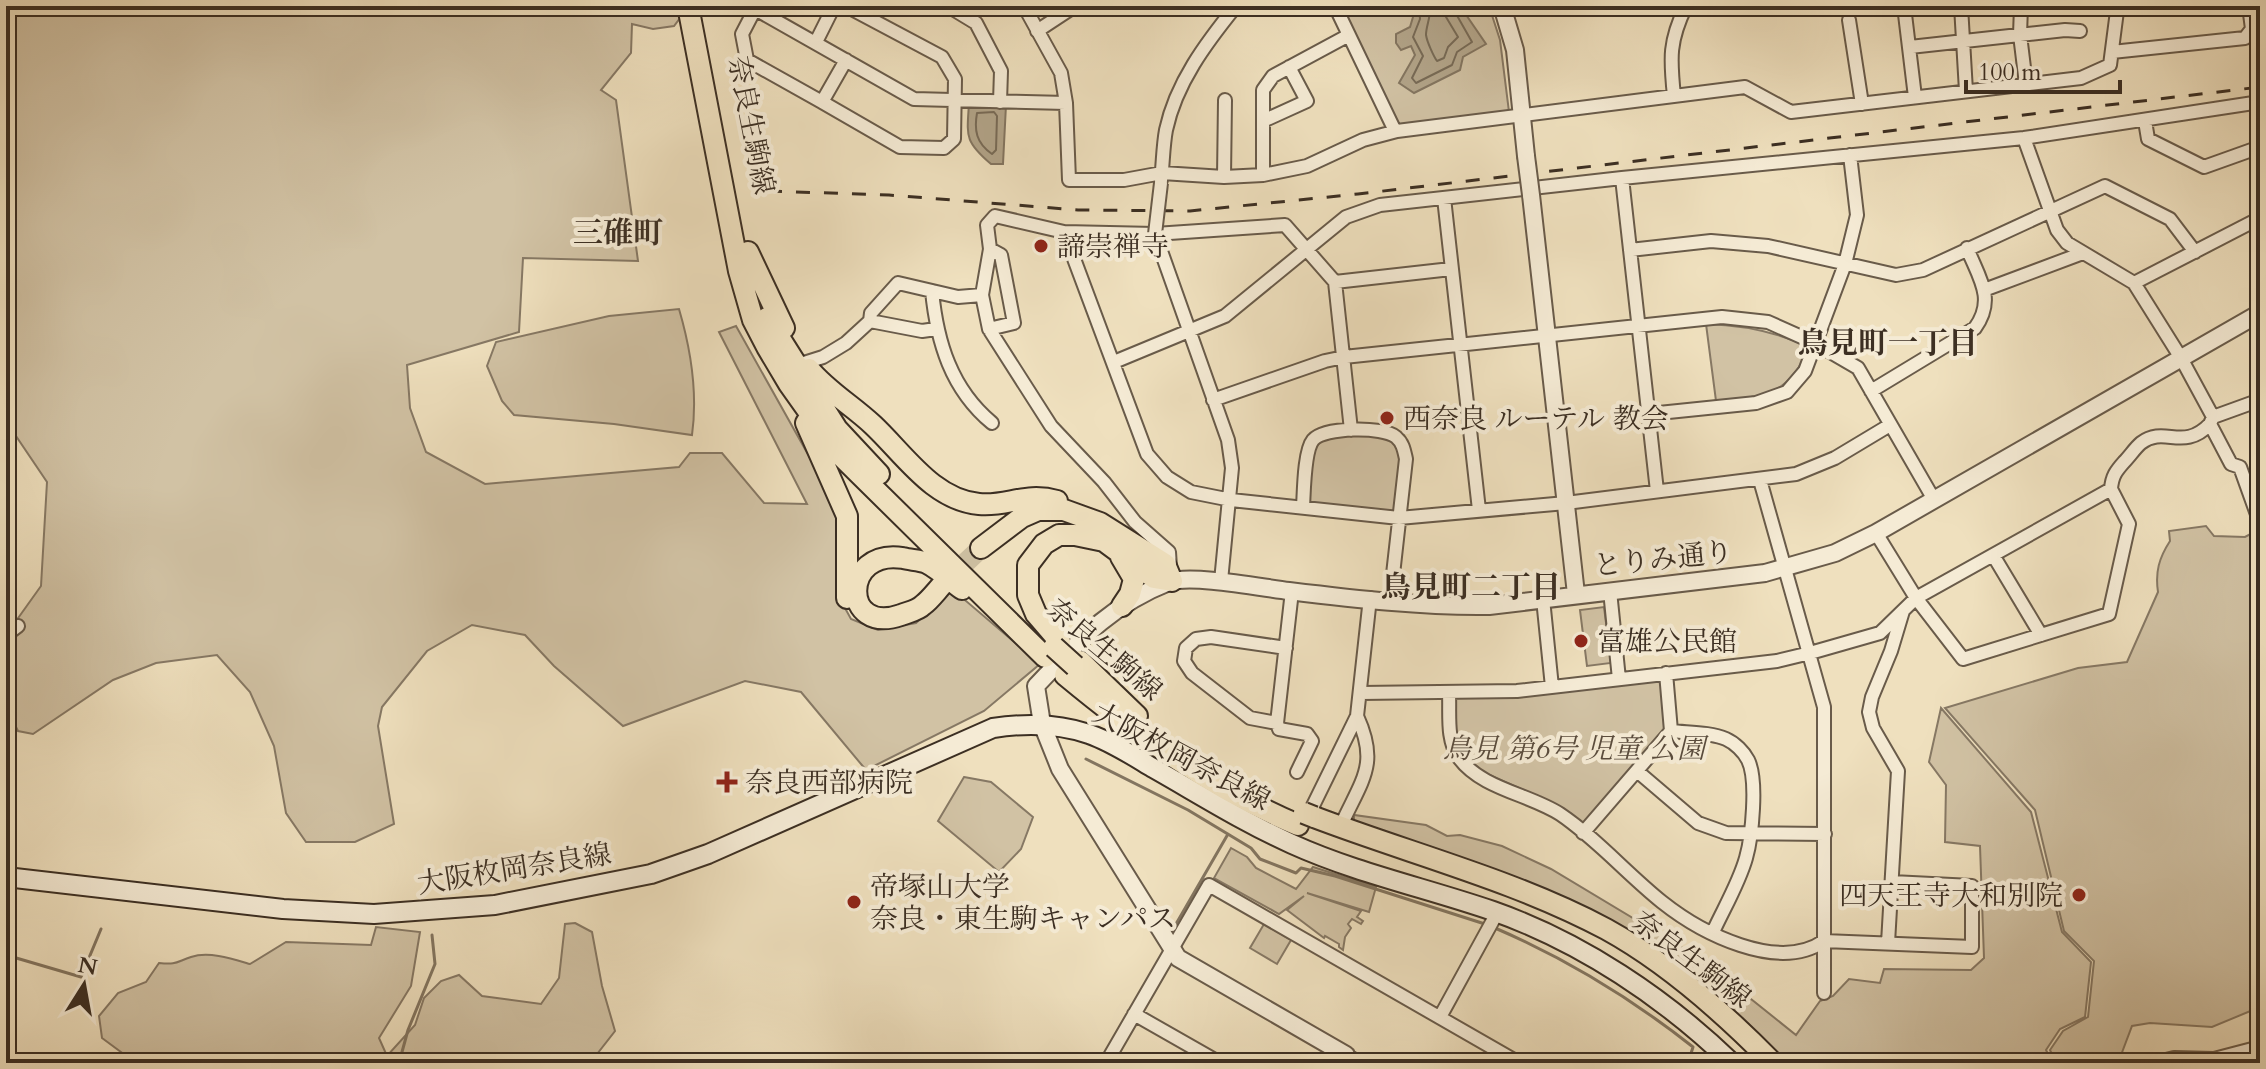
<svg xmlns="http://www.w3.org/2000/svg" width="2266" height="1069" font-family="Cardo,'Noto Serif JP',serif">
  <style>
    .green { fill: #d1c2a4; stroke: #867864; stroke-width: 2 }
    .water { fill: #b2a489; stroke: #837560; stroke-width: 2 }
    .lines { fill: none; stroke-linecap: round; stroke-linejoin: round }
    .shore { stroke: #776a56; stroke-width: 2 }
    .stream { stroke: #837560; stroke-width: 3 }
    .primary-tunnel { stroke: #cbbd9f; stroke-width: 20; stroke-dasharray: 20 10; stroke-linecap: butt }
    .minor-casing { stroke: #695b4a; stroke-width: 16 }
    .tertiary-casing { stroke: #695b4a; stroke-width: 20 }
    .secondary-casing { stroke: #3c2f23; stroke-width: 22 }
    .primary-casing { stroke: #3c2f23; stroke-width: 24 }
    .minor { stroke: #f5ebd5; stroke-width: 12 }
    .tertiary { stroke: #f5ebd5; stroke-width: 16 }
    .secondary { stroke: #f5ebd5; stroke-width: 18 }
    .primary { stroke: #efe0be; stroke-width: 20 }
    .rail { stroke: #3c2f23; stroke-width: 3; stroke-dasharray: 14 14; stroke-linecap: butt }
    .minor-bridge-casing { stroke: #695b4a; stroke-width: 16; stroke-linecap: butt }
    .tertiary-bridge-casing { stroke: #695b4a; stroke-width: 20; stroke-linecap: butt }
    .primary-bridge-casing { stroke: #3c2f23; stroke-width: 24; stroke-linecap: butt }
    .minor-bridge { stroke: #f5ebd5; stroke-width: 12 }
    .tertiary-bridge { stroke: #f5ebd5; stroke-width: 16 }
    .primary-bridge { stroke: #efe0be; stroke-width: 20 }
    .poi-dot { fill: #8f2418; stroke: #f5ebd5; stroke-width: 3 }
    .labels { text-anchor: middle; stroke-width: 8; stroke-linejoin: round; paint-order: stroke }
    .street-label { font-size: 28px; fill: #3c2f23; stroke: #f5ebd5 }
    .poi-label { font-size: 28px; fill: #3c2f23; stroke: #f5ebd5; text-anchor: start }
    .park-label { font-size: 28px; font-style: italic; fill: #5a4c3d; stroke: #f5ebd5 }
    .neighbourhood-label { font-size: 30px; font-weight: bold; fill: #3c2f23; stroke: #f5ebd5 }
  </style>
  <rect width="100%" height="100%" fill="#efe0be"/>
  <filter id="stains"><feTurbulence type="fractalNoise" baseFrequency=".0025" numOctaves="4"/><feColorMatrix values="0 0 0 0 .2 0 0 0 0 .09 0 0 0 0 .02 0 0 0 .5 -.17"/></filter>
  <radialGradient id="worn" r=".72"><stop offset=".6" stop-color="#630" stop-opacity="0"/><stop offset="1" stop-color="#630" stop-opacity=".3"/></radialGradient>
  <path class="green" d="M6 6H681L683 14 674 26 653 29 632 24 631 53 601 90 616 100 638 261 523 258 519 332 407 365 410 408 426 452 485 484 679 467 690 453H722L764 503 807 504 719 332 736 326 842 515 840 599 851 619 878 630 916 623 952 589 1040 664 984 711 866 770 801 692 745 681 623 726 554 666 525 635 472 625 427 651 382 707 378 726 394 824 355 842H306L286 813 274 746 250 692 217 655 156 663 113 680 33 734 18 731 6 707V635L41 586 47 482 16 436 6 406Z
    M1338 6H1489L1500 40 1509 112 1402 126 1398 124Z
    M679 309C691 350 698 392 692 435L614 424 514 415 502 401 487 366 496 342 609 316Z
    M1706 324C1742 325 1774 331 1807 346L1808 350C1787 398 1762 396 1716 401Z
    M1376 433C1412 441 1399 483 1396 509L1392 513 1311 504 1308 500 1314 449C1325 431 1357 435 1376 433Z
    M2206 526 2214 536 2245 537 2260 529V1007L2212 1027 2150 1023 2132 1026 2118 1063H2056L2050 1050 2063 1031 2088 1017 2094 961 2064 931 2035 810 1945 708 2078 668 2127 662 2158 592C2155 572 2159 558 2170 541L2169 531Z
    M1604 607 1611 663 1587 666 1580 610Z
    M1658 679 1662 682 1665 728 1663 734 1585 824H1580L1551 802 1476 769 1463 755 1455 734 1454 701 1457 697Z
    M1941 708 2031 812 2062 932 2091 962 2085 1017 2060 1029 2046 1050 2053 1063H1783L1719 999 1651 949 1354 823V815L1426 825 1447 836 1460 835 1502 846 1551 869 1701 959 1796 1035 1820 1001 1833 996 1849 979 1880 983 1884 969 1971 970 1984 958 1980 846 1945 842 1946 785 1929 762Z
    M964 777 991 782 1033 817 1021 849 999 872 938 821Z
    M1231 848 1247 857 1256 868 1296 889 1313 867 1376 887 1369 912 1307 893 1361 911 1357 917 1363 921 1361 924 1352 919 1348 924 1351 928 1345 937 1343 950 1339 947V944L1325 936 1324 938 1287 910 1304 896 1279 914 1214 878Z
    M575 923 592 932 602 986 615 1031 590 1063H168L162 1056 125 1055 102 1038 99 1016 118 993 146 982 159 963C177 965 176 962 191 957 209 951 233 959 250 964L286 942 371 945 376 927 420 932 411 986 379 1038 387 1056 415 1025 424 998 441 981 459 975 482 996 541 1004 559 978 565 924Z
    M1264 924 1291 940 1277 964 1250 948Z"/>
  <path class="water" d="M1409 6H1460L1486 44 1463 57 1460 70 1414 93 1399 83 1415 55 1411 46 1401 50 1396 43V34L1410 27 1413 17Z
    M969 103 1006 105 1003 164H991C964 141 967 136 969 103Z"/>
  <g class="lines">
    <path class="shore" d="M1419 6 1420 19 1413 37 1423 56 1412 78 1416 83 1452 65 1457 52 1472 42 1455 12 1454 6
      M1430 6C1431 17 1426 26 1426 35 1427 42 1434 57 1437 61L1444 58 1448 47 1458 37 1446 17 1444 6
      M994 112 997 116 996 150 992 154C976 143 974 130 977 113Z"/>
    <path class="stream" d="M1086 759 1188 810 1251 848 1260 859 1296 873 1301 868 1335 876 1488 925
      M1176 924 1228 834
      M1495 928C1567 959 1631 998 1693 1047L1688 1063
      M6 955 81 977 101 929
      M399 1063 408 1030 435 964 432 935"/>
    <path class="primary-tunnel" d="M944 583 981 548"/>
    <g class="minor-casing">
      <path id="minor" d="M750 6 914 99 1066 103
        M846 6 942 57 955 79 954 139 944 148 900 147 822 102 846 60
        M948 6 976 23 1001 71 1000 102
        M1024 6 1061 73 1066 103 1069 180H1124L1162 173 1224 177 1263 175 1307 166 1363 140 1397 131 1745 87 1791 112 2081 78 2110 65 2117 11 2121 6
        M1335 6 1395 131
        M1904 6 1915 97
        M1961 6 1966 91
        M2021 6 2020 35 2026 84
        M755 9 742 34 747 60 822 102
        M1849 20 1862 104
        M1037 31 1075 6
        M816 42 834 6
        M1910 47 2065 30 2080 31
        M2112 52 2245 38 2252 29 2249 6
        M1674 96C1670 58 1669 41 1686 6
        M1263 121 1307 101 1289 67
        M2145 121 2148 139 2204 167 2260 147
        M2024 138 2057 230 2067 243 2134 283 2181 358 2213 417 2210 424 2231 464 2240 467 2259 520
        M1263 175V90L1273 76 1349 35
        M1224 177 1225 100
        M1622 178 1657 491
        M1161 180C1163 164 1163 146 1166 130 1176 83 1206 43 1236 6
        M1444 198 1479 510
        M1064 232 1147 454 1167 477 1191 492 1231 500 1399 518 1566 503 1796 474 1835 458 1890 425
        M1155 234 1228 440 1232 468 1221 581
        M1630 250 1711 241 1768 246 1896 275 1923 270 2105 186 2170 219 2195 252
        M1335 282 1451 269
        M2134 283 2260 218
        M1984 290 2083 253
        M932 291C937 342 951 389 992 423
        M870 321 922 331 936 329
        M989 329 1014 323 1001 255 990 249
        M1114 362 1225 316 1346 217 1380 205 1622 178 2024 138 2260 102
        M804 363 823 357 846 343 870 321 871 313 898 283 958 297 982 295
        M1871 391 1975 328C1996 299 1979 278 1967 248
        M1213 400 1325 361 1344 357 1722 317 1768 322 1815 343 1858 368 1933 498
        M1649 414 1756 403 1787 392 1805 371 1845 264 1857 215 1850 155
        M2213 417 2260 400
        M1760 480 1824 707V993
        M2111 489C2112 476 2116 471 2124 462 2130 456 2135 448 2141 443 2165 425 2183 452 2210 424
        M1303 507C1304 492 1304 451 1313 440 1324 427 1383 426 1396 437 1403 443 1404 450 1406 459L1390 601
        M1993 555 2041 635
        M1170 567 1169 552 1135 522 1104 482 1051 426 989 329 982 295 990 249 987 225 995 216 1064 232 1155 234 1285 225 1335 282 1351 430
        M1292 591 1277 723 1279 729 1307 734 1312 741 1297 772
        M1610 591 1619 679
        M1543 599 1552 687
        M6 635 18 626
        M1666 673 1671 731
        M1361 693 1517 691 1777 661 1810 653 1880 633 1916 598 2111 489 2129 524 2109 614 1963 659 1916 598 1876 533
        M1449 693C1450 714 1446 740 1459 758 1482 789 1529 794 1560 814 1597 839 1627 874 1662 902 1701 933 1778 973 1824 941L1972 947V886L1892 882
        M1277 723 1250 718 1192 673 1184 661 1186 648 1196 639 1211 637 1286 648
        M1637 771 1698 823 1726 833 1825 834
        M1344 819C1364 777 1378 762 1357 716
        M1306 820 1357 716 1370 598
        M1583 833 1671 731C1688 733 1710 732 1726 739 1735 743 1744 752 1748 760 1758 780 1752 837 1746 858 1739 883 1724 908 1713 932
        M1888 943 1898 771 1873 728 1869 712 1872 697 1891 651 1903 611
        M1134 1014 1220 1063
        M1440 1017 1497 913
        M1346 1055 1360 1063
        M1106 1063 1209 885 1519 1063
        M2154 1063 2174 1058 2214 1059 2260 1047"/>
    </g>
    <g class="tertiary-casing">
      <path id="tertiary" d="M1502 6 1515 50 1526 156
        M1531 195 1576 594
        M1342 1063 1346 1055 1178 958 1060 769 1042 724 1036 686C1078 642 1110 605 1169 582 1192 574 1263 588 1289 591 1355 599 1423 607 1489 606L1765 573 1835 553 1876 533 2260 313"/>
    </g>
    <g class="secondary-casing">
      <path id="secondary" d="M6 877 283 909 374 914 495 905 651 874 708 854 993 728C1026 723 1057 723 1089 734 1112 742 1133 756 1153 768 1199 794 1243 822 1292 844 1356 873 1426 888 1493 911 1581 942 1665 998 1732 1063"/>
    </g>
    <g class="primary-casing">
      <path id="primary" d="M688 6 739 271 753 320 767 347 789 384 838 453 1045 657
        M748 252 784 328
        M767 318 837 429 879 474
        M809 369C827 391 853 406 873 425 904 454 933 500 979 504 1007 507 1025 492 1057 501
        M806 423 847 516V598
        M981 548 1022 517 1038 510H1064L1100 523 1165 564 1172 581 1154 578 1104 541 1075 535H1059L1044 544 1028 565V595L1036 614 1060 642
        M1121 557 1134 579 1130 594 1122 606
        M944 583C937 590 931 599 923 605 917 611 908 612 901 615 841 636 841 548 903 558 910 560 920 560 927 563 939 569 951 581 962 589
        M1080 661 1137 716
        M1065 675C1136 734 1213 789 1298 825
        M1314 817C1411 854 1514 880 1606 929 1668 963 1723 1012 1773 1063"/>
    </g>
    <use href="#minor" class="minor"/>
    <use href="#tertiary" class="tertiary"/>
    <use href="#secondary" class="secondary"/>
    <use href="#primary" class="primary"/>
    <path class="rail" d="M768 191 889 195 1078 210 1190 211 1358 194 2260 87"/>
    <g class="minor-bridge-casing">
      <path id="minor-bridge" d="M1155 234 1161 183"/>
    </g>
    <g class="tertiary-bridge-casing">
      <path id="tertiary-bridge" d="M1526 156 1531 195"/>
    </g>
    <g class="primary-bridge-casing">
      <path id="primary-bridge" d="M1054 647 1075 666
        M1304 813 1314 817"/>
    </g>
    <use href="#minor-bridge" class="minor-bridge"/>
    <use href="#tertiary-bridge" class="tertiary-bridge"/>
    <use href="#primary-bridge" class="primary-bridge"/>
  </g>
  <g class="poi-dot">
    <circle cx="1041" cy="246" r="8"/>
    <circle cx="1387" cy="418" r="8"/>
    <circle cx="1581" cy="641" r="8"/>
    <path d="M723 770h8v8h8v8h-8v8h-8v-8h-8v-8h8z"/>
    <circle cx="2079" cy="895" r="8"/>
    <circle cx="854" cy="902" r="8"/>
  </g>
  <g class="labels">
    <g class="street-label">
      <text transform="translate(752 125) rotate(79)" y="10">奈良生駒線</text>
      <text transform="translate(1663 558) rotate(-6)" y="10">とりみ通り</text>
      <text transform="translate(1105 649) rotate(40)" y="10">奈良生駒線</text>
      <text transform="translate(1182 756) rotate(28)" y="10">大阪枚岡奈良線</text>
      <text transform="translate(514 868) rotate(-9)" y="10">大阪枚岡奈良線</text>
      <text transform="translate(1692 959) rotate(37)" y="10">奈良生駒線</text>
    </g>
    <g class="poi-label">
      <text x="1057" y="256">諦崇禅寺</text>
      <text x="1403" y="428">西奈良 ルーテル 教会</text>
      <text x="1597" y="651">富雄公民館</text>
      <text x="745" y="792">奈良西部病院</text>
      <text x="870" y="896">帝塚山大学<tspan x="870" dy="32">奈良・東生駒キャンパス</tspan></text>
      <text x="2063" y="905" text-anchor="end">四天王寺大和別院</text>
    </g>
    <g class="park-label">
      <text x="1574" y="758">鳥見 第6号 児童 公園</text>
    </g>
    <g class="neighbourhood-label">
      <text x="618" y="243">三碓町</text>
      <text x="1888" y="353">鳥見町一丁目</text>
      <text x="1471" y="597">鳥見町二丁目</text>
    </g>
  </g>
  <rect width="2266" height="1069" fill="none" stroke="#efe0be" stroke-width="32"/>
  <rect x="8" y="8" width="2250" height="1053" fill="none" stroke="#3c2f23" stroke-width="4"/>
  <rect x="16" y="16" width="2234" height="1037" fill="none" stroke="#3c2f23" stroke-width="2"/>
  <g transform="translate(84 985) rotate(11)" stroke="#f5ebd5" stroke-width="6" paint-order="stroke">
  <path d="M0-6L14 30L0 20L-14 30Z" fill="#3c2f23"/>
  <text y="-12" font-size="22" font-weight="bold" text-anchor="middle" fill="#3c2f23">N</text>
  </g>
  <path d="M1966 80v12h154v-12" fill="none" stroke="#3c2f23" stroke-width="4"/>
  <text x="1978" y="80" font-size="24" fill="#3c2f23" stroke="#f5ebd5" stroke-width="6" paint-order="stroke">100 m</text>
  <rect width="100%" height="100%" filter="url(#stains)"/>
  <rect width="100%" height="100%" fill="url(#worn)"/>
</svg>
